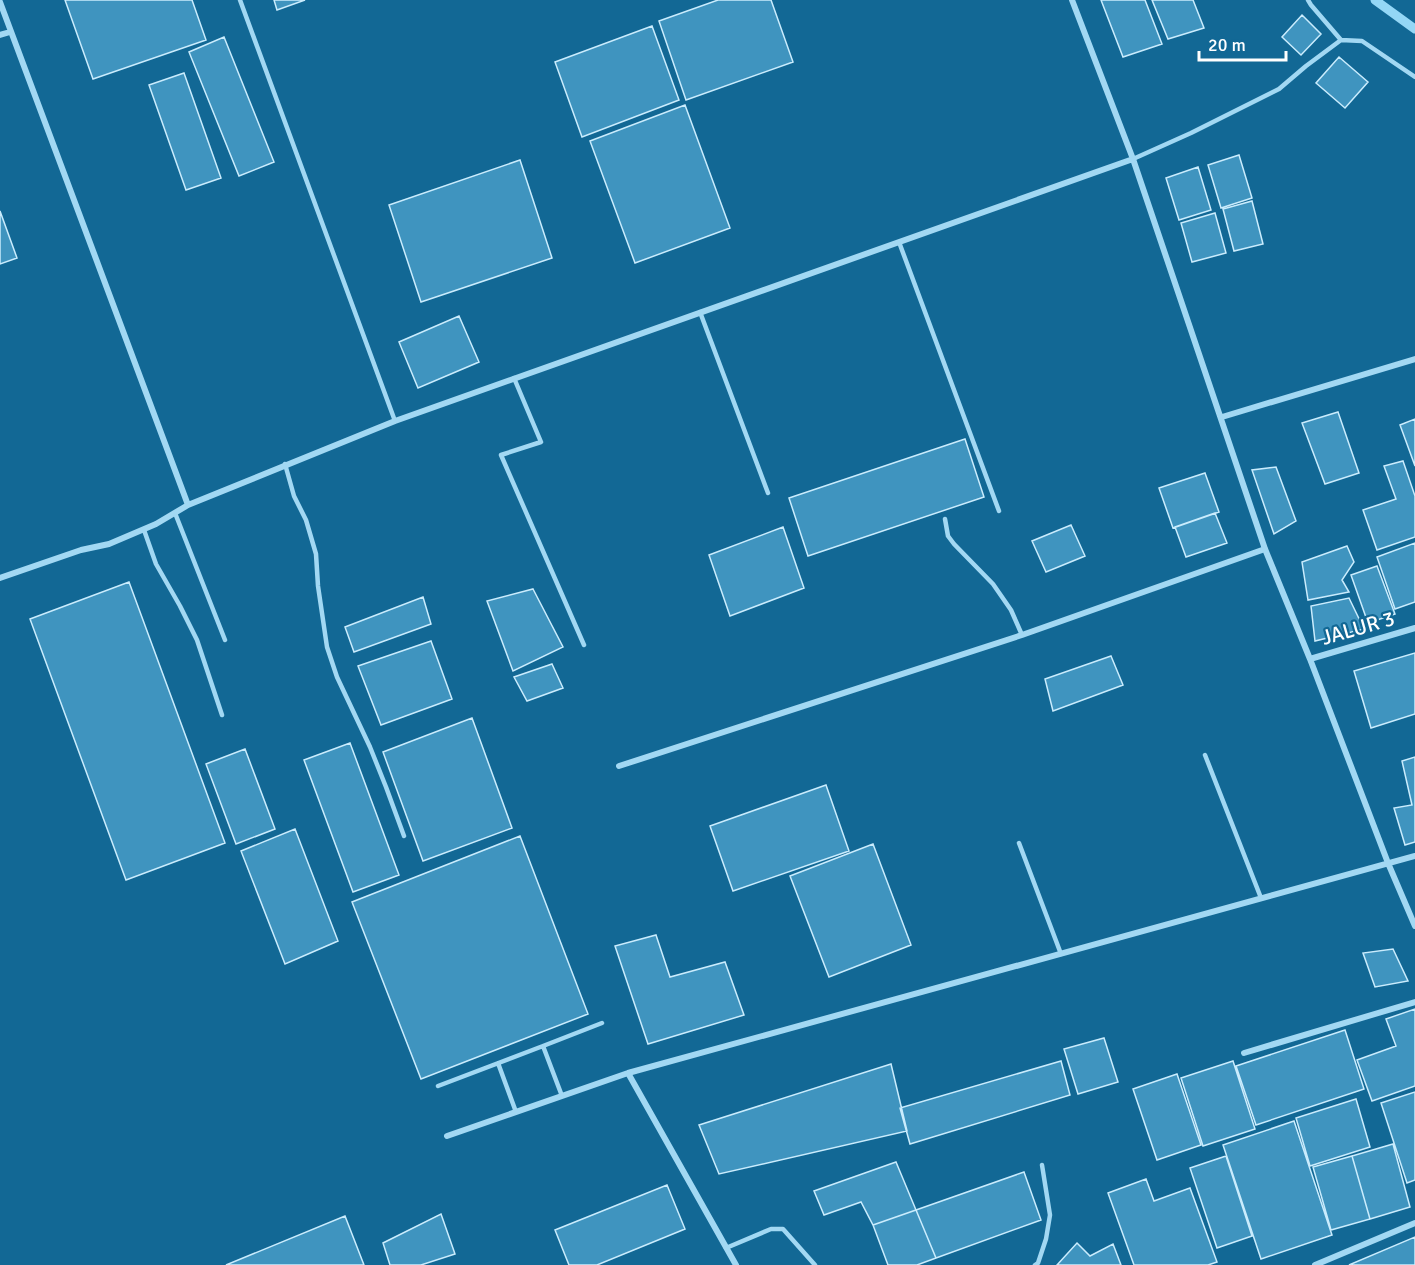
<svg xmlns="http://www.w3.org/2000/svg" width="1415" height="1265" font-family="Signika,sans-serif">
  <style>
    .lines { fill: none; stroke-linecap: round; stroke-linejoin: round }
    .stream { stroke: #94d7f6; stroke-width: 9 }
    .building { fill: #3f94bf; stroke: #caecfd; stroke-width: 1.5 }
    .service { stroke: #a2d8f3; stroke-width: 4.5 }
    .minor { stroke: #a2d8f3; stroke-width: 6 }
    .labels { text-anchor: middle; stroke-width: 4.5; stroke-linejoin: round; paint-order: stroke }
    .street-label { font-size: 21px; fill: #fff; stroke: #126895 }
  </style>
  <rect width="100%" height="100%" fill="#126895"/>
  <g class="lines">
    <path class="stream" d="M1375 0 1415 29"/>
  </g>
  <path class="building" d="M65 0H192L206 40 93 79Z
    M274 0H305L277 10Z
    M718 0H771L793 62 686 100 659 21Z
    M1101 0H1145L1162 44 1123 57Z
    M1152 0H1193L1204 28 1168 39Z
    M1302 15 1321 34 1301 55 1282 37Z
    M652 26 679 100 582 137 555 62Z
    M224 37 274 162 239 176 189 52Z
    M1339 57 1368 82 1345 108 1316 83Z
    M184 73 221 178 186 190 149 85Z
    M685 105 730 228 635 263 590 141Z
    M1239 155 1252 198 1221 208 1208 165Z
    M520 160 552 258 421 302 389 205Z
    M1198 167 1211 210 1179 220 1166 178Z
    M1252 201 1263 244 1234 251 1223 209Z
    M0 211 17 258 0 264Z
    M1215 213 1226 253 1192 262 1181 223Z
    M459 316 479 362 418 388 399 342Z
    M1338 412 1359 473 1325 484 1302 423Z
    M1415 419V466L1400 425Z
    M965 439 984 497 808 556 789 498Z
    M1403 461 1415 496V537L1377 550 1363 510 1396 499 1384 466Z
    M1276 467 1296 521 1274 534 1252 470Z
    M1205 473 1219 512 1173 528 1159 488Z
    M1215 513 1227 543 1186 557 1175 527Z
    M1071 525 1085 556 1046 572 1032 541Z
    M783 527 804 588 730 616 709 555Z
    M1415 543V602L1395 609 1377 557Z
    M1347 546 1354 562 1342 580 1349 592 1308 600 1302 562Z
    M1377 566 1395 614 1368 623 1351 575Z
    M129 582 225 843 126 880 30 619Z
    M533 589 563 647 513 671 487 601Z
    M423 597 431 624 354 652 345 627Z
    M1349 598 1364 629 1315 641 1311 606Z
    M431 641 452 699 381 725 358 666Z
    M1415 653V714L1371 728 1354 671Z
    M1111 656 1123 685 1053 711 1045 679Z
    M552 664 563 688 527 701 514 677Z
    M472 718 512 828 423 861 383 752Z
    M350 743 399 875 353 892 304 760Z
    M245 749 275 829 236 844 206 764Z
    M1415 757V842L1405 845 1394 808 1412 805 1402 761Z
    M826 785 849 851 733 891 710 826Z
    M295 829 338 941 285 964 241 851Z
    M520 836 588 1014 421 1079 352 902Z
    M873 844 911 945 829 977 790 876Z
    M656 935 670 977 725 962 744 1015 648 1044 615 946Z
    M1393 949 1408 981 1375 987 1363 953Z
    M1415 1009V1086L1372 1101 1357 1060 1396 1046 1386 1019Z
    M1345 1030 1364 1089 1256 1125 1236 1066Z
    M1104 1038 1118 1082 1078 1094 1064 1049Z
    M1061 1061 1070 1095 910 1144 900 1108Z
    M1233 1061 1255 1129 1203 1146 1181 1078Z
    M891 1064 907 1131 719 1174 699 1125Z
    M1177 1074 1201 1145 1157 1160 1133 1089Z
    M1415 1092V1180L1407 1183 1381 1103Z
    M1356 1099 1370 1147 1310 1166 1296 1118Z
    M1294 1121 1332 1235 1261 1259 1223 1145Z
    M1393 1144 1410 1207 1370 1219 1352 1156Z
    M1226 1156 1252 1236 1217 1248 1190 1168Z
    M1352 1156 1370 1219 1331 1230 1313 1167Z
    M896 1162 916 1210 873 1225 861 1202 824 1215 814 1191Z
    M1024 1172 1041 1220 936 1258 916 1210Z
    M1146 1179 1154 1201 1190 1188 1217 1262 1208 1265H1134L1108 1193Z
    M667 1185 685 1229 597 1265H569L555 1230Z
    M916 1210 936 1258 917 1265H888L873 1225Z
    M441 1214 455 1254 421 1265H390L383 1243Z
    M345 1216 364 1265H226Z
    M1415 1237V1265H1349Z
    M1077 1243 1090 1256 1113 1244 1121 1265H1057Z"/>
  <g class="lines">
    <path class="service" d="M240 0 395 421
      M1308 0 1311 5 1341 40
      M1133 159 1191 133 1279 89 1306 66 1341 40 1362 41 1415 77
      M899 242 999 511
      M700 312 768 493
      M514 378 541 442 501 455 584 645
      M285 464 294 496 306 520 316 554 318 586 327 647 337 677 370 747 386 787 404 836
      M175 513 225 640
      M945 519 948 536 954 544 993 584 1011 610 1022 635
      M144 530 156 564 180 606 197 640 222 715
      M1205 755 1261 898
      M1019 843 1061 954
      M498 1063 516 1112
      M438 1086 543 1046
      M562 1096 543 1046 602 1023
      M726 1248 771 1229H783L815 1265
      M1035 1265 1038 1263 1046 1239 1050 1215 1042 1165"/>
    <path class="minor" d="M1072 0 1133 159 1265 549 1310 659 1388 863 1415 926
      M0 2 188 505
      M0 35 10 32
      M1222 417 1415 359
      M0 578 81 550 109 544 156 524 188 505 395 421 1133 159
      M1310 659 1415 628
      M619 766 1022 635 1265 549
      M1244 1053 1415 1002
      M628 1073 736 1265
      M447 1136 628 1073 1415 856
      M1315 1265 1415 1223"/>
  </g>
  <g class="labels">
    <g class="street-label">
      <text transform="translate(1358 628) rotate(-16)" y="7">JALUR 3</text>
    </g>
  </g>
  <path d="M1199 51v9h87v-9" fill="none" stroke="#ffffff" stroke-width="3"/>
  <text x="1208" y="51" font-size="18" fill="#ffffff" stroke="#126895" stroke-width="4.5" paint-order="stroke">20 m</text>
</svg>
